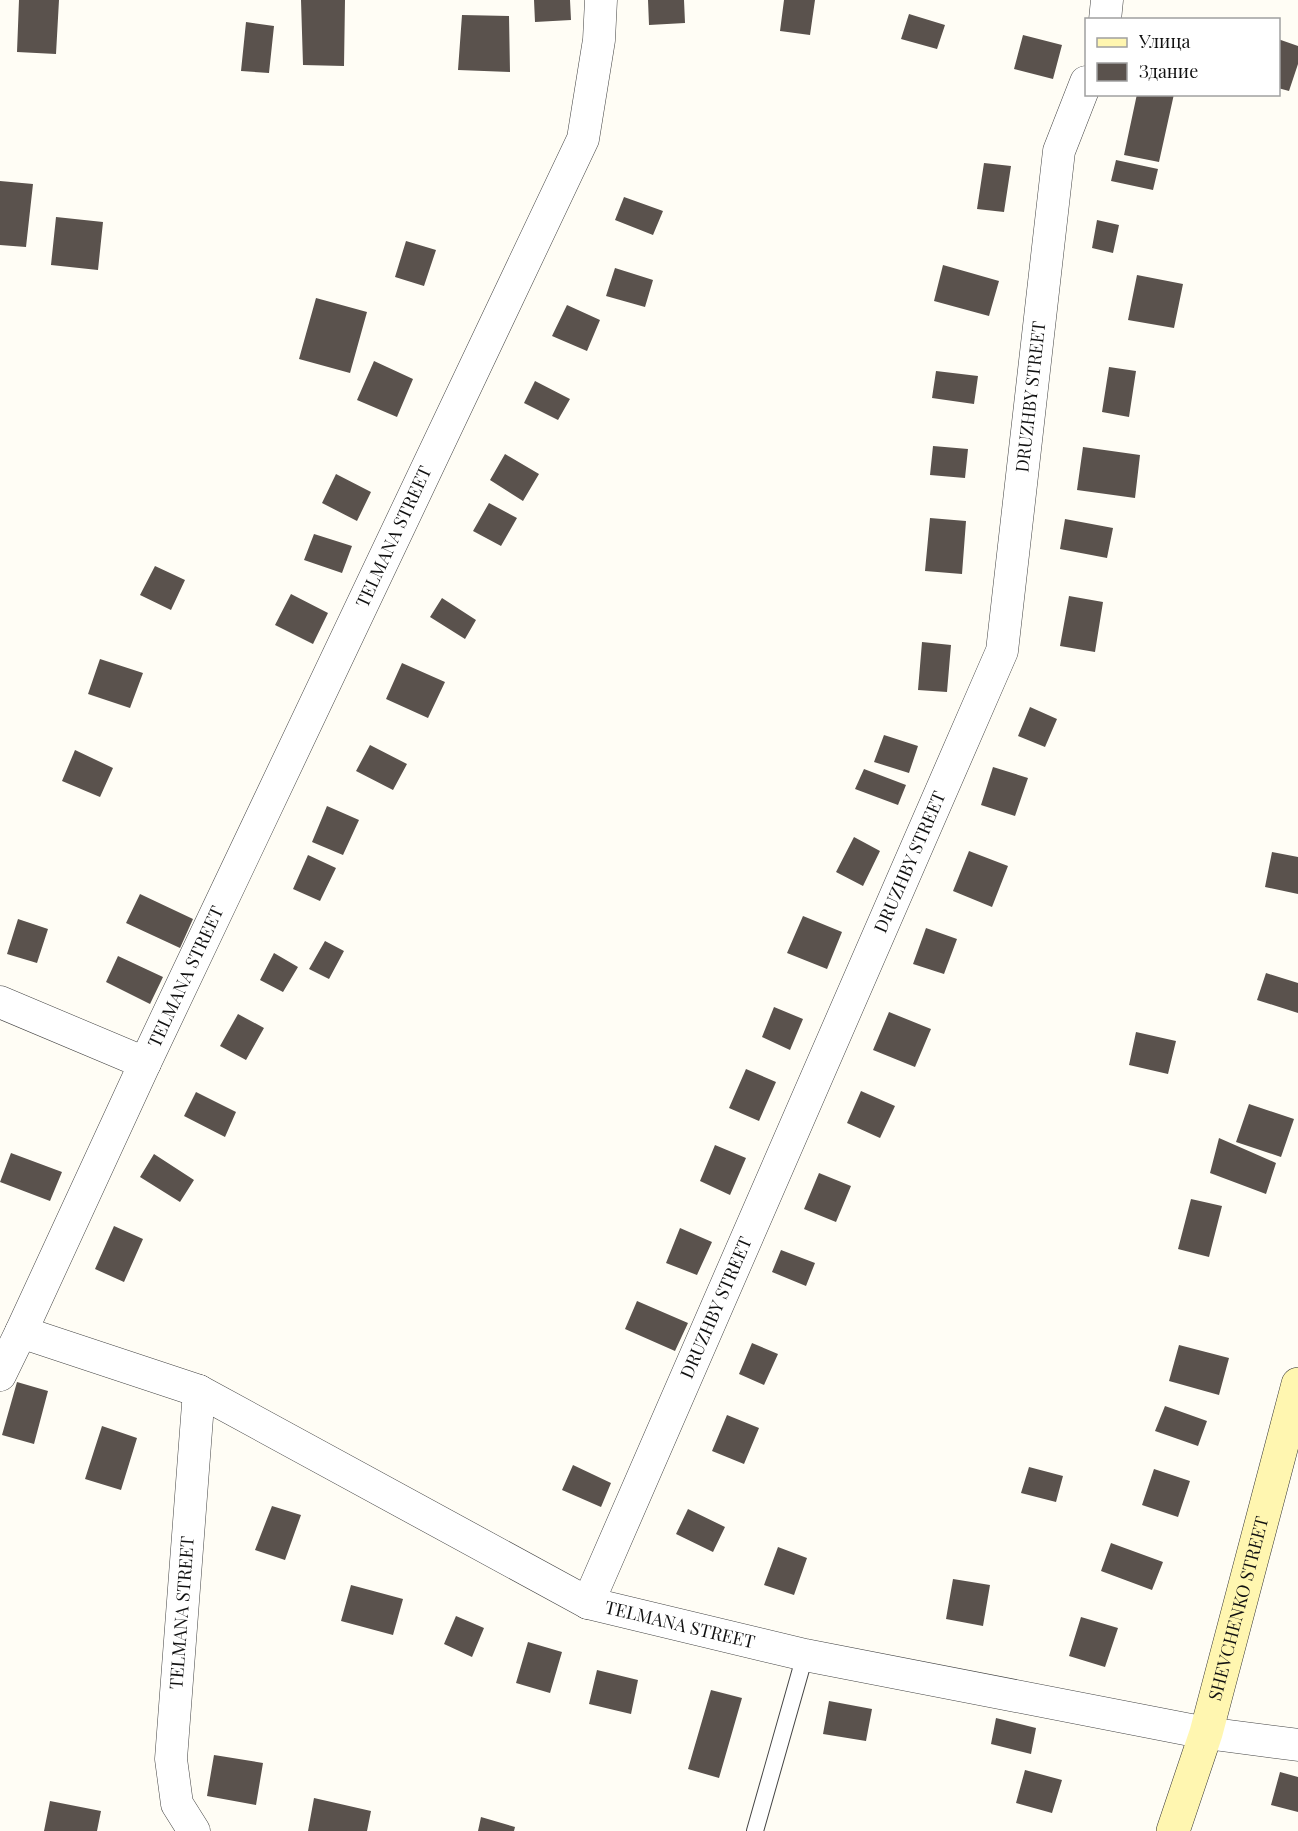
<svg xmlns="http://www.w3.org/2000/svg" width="1298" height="1831" font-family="'Playfair Display',serif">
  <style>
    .building { fill: #5a524d }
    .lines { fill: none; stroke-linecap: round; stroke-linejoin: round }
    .service-casing { stroke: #444; stroke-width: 18 }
    .minor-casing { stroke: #444; stroke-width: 33 }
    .secondary-casing { stroke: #333; stroke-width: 34 }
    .service { stroke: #fff; stroke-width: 16 }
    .minor { stroke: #fff; stroke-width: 32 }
    .secondary { stroke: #fff6b0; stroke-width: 33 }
    .labels { text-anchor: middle; stroke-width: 6; stroke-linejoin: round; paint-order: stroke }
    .street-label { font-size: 18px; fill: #111; stroke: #fff }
  </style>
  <rect width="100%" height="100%" fill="#fffdf5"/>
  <path class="building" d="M19 0H59L56 54 17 52Z
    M301 0H345L344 66 303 65Z
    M534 0H570L571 20 535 22Z
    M648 0H684L685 23 649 25Z
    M784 0H815L810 35 780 31Z
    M909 14 945 25 937 49 901 39Z
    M462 15 509 16 510 72 458 70Z
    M246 22 274 26 269 73 241 71Z
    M1023 35 1062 45 1053 79 1014 69Z
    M1278 39 1298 46V64L1289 91 1278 88Z
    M1137 94H1174L1159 162 1124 155Z
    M1116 160 1158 169 1153 190 1111 181Z
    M984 163 1011 166 1004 212 977 209Z
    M0 181 33 184 26 247 0 245Z
    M624 197 663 211 653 235 615 220Z
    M56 217 103 222 98 270 51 265Z
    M1097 220 1119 225 1113 253 1092 248Z
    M406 241 436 250 424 286 395 277Z
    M943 265 999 281 989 316 934 301Z
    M615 268 653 280 645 307 606 296Z
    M1137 275 1183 284 1174 328 1128 320Z
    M316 298 367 312 350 373 299 359Z
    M567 305 600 320 587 351 552 336Z
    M374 361 413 379 397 417 357 400Z
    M1109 367 1136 371 1129 417 1102 412Z
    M936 371 978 376 974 404 932 398Z
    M535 381 570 399 558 420 524 403Z
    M933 446 968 449 965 478 930 475Z
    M1083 447 1140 455 1135 498 1077 490Z
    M505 454 539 474 523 501 490 480Z
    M336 474 371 492 357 521 322 503Z
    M489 503 517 518 501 546 473 531Z
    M930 518 966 521 962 574 925 571Z
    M1065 519 1113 528 1107 558 1060 549Z
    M314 534 352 546 342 573 304 560Z
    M155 566 185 580 171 610 140 595Z
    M291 594 328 613 313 644 275 625Z
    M1069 596 1103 602 1095 652 1060 646Z
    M442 598 476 620 465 639 430 617Z
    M922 642 951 645 947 692 918 690Z
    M100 659 143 673 130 708 88 694Z
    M402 663 445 682 428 718 386 699Z
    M1030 707 1057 719 1045 747 1018 736Z
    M884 735 918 746 909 773 874 762Z
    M370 745 407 764 393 790 356 771Z
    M75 750 113 768 100 797 62 781Z
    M993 767 1028 778 1015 816 981 805Z
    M864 769 906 785 898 805 855 789Z
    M327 806 359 820 343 855 312 842Z
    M854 837 880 851 863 886 836 872Z
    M969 851 1008 866 992 907 953 891Z
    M1272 852 1298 857V894L1265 887Z
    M308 855 336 868 320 901 293 889Z
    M140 894 193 919 180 948 126 923Z
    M803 916 842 932 827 969 787 953Z
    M18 919 48 929 37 963 7 954Z
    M926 928 957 939 944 974 913 964Z
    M325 941 344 951 329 979 309 969Z
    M274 953 298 967 283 992 260 980Z
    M118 956 163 977 150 1004 106 982Z
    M1266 973 1298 983V1013L1257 1000Z
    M774 1007 803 1019 790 1050 762 1037Z
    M889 1012 931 1029 915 1067 873 1050Z
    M238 1014 264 1028 246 1060 220 1046Z
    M1136 1032 1176 1041 1168 1074 1129 1065Z
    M746 1069 776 1082 759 1121 729 1108Z
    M861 1091 895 1106 880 1138 847 1123Z
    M196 1092 236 1112 225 1137 184 1116Z
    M1249 1104 1294 1119 1281 1157 1236 1142Z
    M1219 1138 1276 1163 1266 1194 1210 1173Z
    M715 1145 746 1158 730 1195 700 1181Z
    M11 1153 62 1172 50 1201 0 1182Z
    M154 1154 194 1180 180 1202 140 1177Z
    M819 1173 851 1186 836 1222 804 1209Z
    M1191 1199 1222 1206 1209 1257 1178 1249Z
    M114 1226 143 1239 124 1282 95 1269Z
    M680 1228 712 1242 697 1275 666 1263Z
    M781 1250 815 1263 806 1286 772 1272Z
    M637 1301 688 1323 675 1351 625 1329Z
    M752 1343 778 1354 764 1385 739 1374Z
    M1179 1345 1229 1358 1219 1395 1169 1381Z
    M17 1382 48 1391 34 1444 2 1435Z
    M1165 1406 1207 1421 1198 1446 1155 1431Z
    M727 1415 759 1428 744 1464 712 1451Z
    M102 1426 137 1438 121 1490 85 1479Z
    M573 1465 611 1483 601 1507 562 1490Z
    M1029 1467 1063 1476 1056 1502 1021 1493Z
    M1154 1469 1190 1481 1178 1517 1142 1505Z
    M272 1506 301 1515 285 1560 255 1550Z
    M688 1509 725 1527 713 1552 676 1534Z
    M1111 1543 1163 1562 1152 1590 1101 1571Z
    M778 1547 807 1558 794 1595 764 1585Z
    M953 1579 990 1585 983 1626 946 1619Z
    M351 1585 403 1599 393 1635 341 1621Z
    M456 1616 484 1628 472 1657 444 1644Z
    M1081 1617 1118 1628 1105 1667 1069 1656Z
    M528 1642 562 1652 550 1693 516 1683Z
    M597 1670 638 1680 631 1714 589 1704Z
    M711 1690 742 1698 719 1778 688 1769Z
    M829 1701 872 1709 866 1741 823 1734Z
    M996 1718 1036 1728 1031 1754 991 1744Z
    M214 1755 263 1763 256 1805 207 1796Z
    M1025 1770 1062 1780 1052 1813 1016 1803Z
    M1280 1772 1298 1777V1812L1271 1805Z
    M314 1798 371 1811 367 1831H308Z
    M50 1801 101 1811 97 1831H44Z
    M481 1817 515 1827 514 1831H478Z"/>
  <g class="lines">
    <g class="service-casing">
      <path id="service" d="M755 1831 805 1655"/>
    </g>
    <g class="minor-casing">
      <g id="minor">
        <path id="s1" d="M601 0 599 40 583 139 145 1063 21 1332 199 1391 588 1603 805 1655 1206 1733 1298 1745"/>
        <path d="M1105 20 1107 0"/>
        <path d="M0 1002 145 1063"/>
        <path d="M0 1375 21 1332"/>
        <path id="s2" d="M588 1603 1002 651 1059 151 1086 82"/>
        <path id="s3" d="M194 1831 177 1804 171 1759 199 1391"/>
      </g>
    </g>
    <g class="secondary-casing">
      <g id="secondary">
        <path id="s4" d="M1173 1831 1206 1733 1298 1384"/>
      </g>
    </g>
    <use href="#service" class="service"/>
    <use href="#minor" class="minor"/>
    <use href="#secondary" class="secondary"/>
  </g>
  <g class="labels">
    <g class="street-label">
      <text dy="6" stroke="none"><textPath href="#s2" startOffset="1294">DRUZHBY STREET</textPath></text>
      <text transform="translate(394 537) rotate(-65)" y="6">TELMANA STREET</text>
      <text dy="6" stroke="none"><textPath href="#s2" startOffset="808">DRUZHBY STREET</textPath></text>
      <text transform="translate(186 977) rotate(-65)" y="6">TELMANA STREET</text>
      <text dy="6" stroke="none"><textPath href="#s2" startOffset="322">DRUZHBY STREET</textPath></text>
      <text dy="6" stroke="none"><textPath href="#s4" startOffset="232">SHEVCHENKO STREET</textPath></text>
      <text dy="6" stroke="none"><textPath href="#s3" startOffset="224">TELMANA STREET</textPath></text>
      <text dy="6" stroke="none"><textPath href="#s1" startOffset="2184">TELMANA STREET</textPath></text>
    </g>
  </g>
  <rect x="1085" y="18" width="195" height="78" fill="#ffffff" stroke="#a0a0a0" stroke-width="1.5"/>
  <rect x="1097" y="38" width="30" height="9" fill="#fff6b0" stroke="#a0a0a0" stroke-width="1.5"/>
  <text x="1139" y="48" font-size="18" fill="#111111">Улица</text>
  <rect x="1097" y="63" width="30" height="18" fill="#5a524d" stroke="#a0a0a0" stroke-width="1.5"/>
  <text x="1139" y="78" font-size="18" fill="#111111">Здание</text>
</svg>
